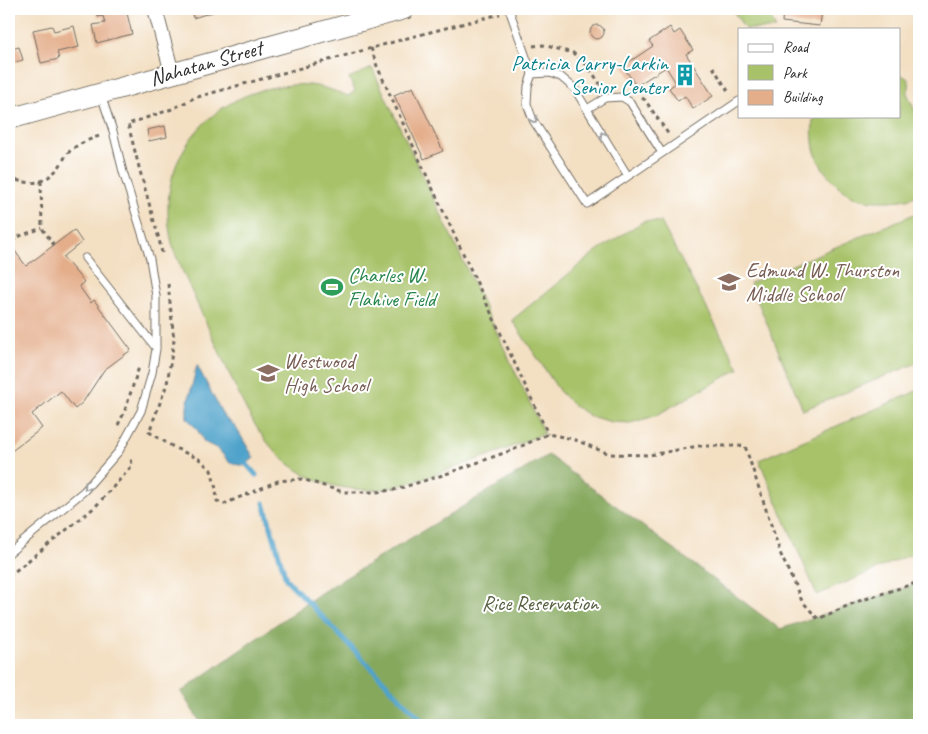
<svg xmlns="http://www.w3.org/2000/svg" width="928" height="734" font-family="Caveat,sans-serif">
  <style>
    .green { fill: #a7c269; stroke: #69764a }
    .forest { fill: #85a85d; stroke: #586a44 }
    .water { fill: #4fa3cb; stroke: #3d677b }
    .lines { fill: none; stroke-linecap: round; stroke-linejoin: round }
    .stream { stroke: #4fa3cb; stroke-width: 5 }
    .building { fill: #e4ae8b }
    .service-casing { stroke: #716a60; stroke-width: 9 }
    .minor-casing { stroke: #716a60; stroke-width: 16 }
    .secondary-casing { stroke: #716a60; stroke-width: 22 }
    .path { stroke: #716a60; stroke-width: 3; stroke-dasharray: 4 4; stroke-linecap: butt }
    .service { stroke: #fff; stroke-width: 7 }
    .minor { stroke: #fff; stroke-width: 14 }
    .secondary { stroke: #fff; stroke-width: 20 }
    .oneway { stroke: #a0a0a0 }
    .labels { text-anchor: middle; stroke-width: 4; stroke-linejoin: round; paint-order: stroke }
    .street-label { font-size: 21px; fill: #2b2b2b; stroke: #fff }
    .culture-label { font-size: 21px; fill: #0d838f; stroke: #fff; text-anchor: end }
    .education-label { font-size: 21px; fill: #785e54; stroke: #fff; text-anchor: start }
    .leisure-label { font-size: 21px; fill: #27864d; stroke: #fff; text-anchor: start }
    .park-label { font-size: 21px; fill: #566041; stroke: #fff }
  </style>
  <rect width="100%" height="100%" fill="#fff"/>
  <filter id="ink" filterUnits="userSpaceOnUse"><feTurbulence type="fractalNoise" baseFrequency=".02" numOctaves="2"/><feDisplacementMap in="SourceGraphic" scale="10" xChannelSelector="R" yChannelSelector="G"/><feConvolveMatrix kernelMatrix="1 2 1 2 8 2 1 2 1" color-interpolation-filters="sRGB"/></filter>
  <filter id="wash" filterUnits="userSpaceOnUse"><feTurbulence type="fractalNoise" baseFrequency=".0096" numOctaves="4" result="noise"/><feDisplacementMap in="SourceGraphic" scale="20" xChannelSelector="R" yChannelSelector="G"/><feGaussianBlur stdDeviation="1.12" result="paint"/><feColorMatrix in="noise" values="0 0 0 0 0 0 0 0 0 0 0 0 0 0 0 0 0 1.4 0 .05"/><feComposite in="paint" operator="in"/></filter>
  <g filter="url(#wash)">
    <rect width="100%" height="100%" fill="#f3dfc2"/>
    <path class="green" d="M732 9H767L776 29H745Z
      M372 68 544 433C512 448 479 459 445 471 425 478 405 486 383 489 365 491 345 489 327 484 263 463 245 407 219 351 204 318 188 285 174 251 168 230 166 208 170 187 181 128 234 88 292 85 297 85 303 84 308 85 322 86 335 91 348 96L355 91 349 78Z
      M899 75C911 77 911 84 907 93L919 120V194C909 200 897 201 886 201 876 201 864 201 855 197 838 189 822 172 816 155 812 144 812 132 813 120L821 116H899Z
      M919 212V362L803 410 750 283Z
      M644 221 661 222 739 369 655 416 630 423 611 422 590 416 573 405 560 392 512 320 598 250Z
      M919 390V551L817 595 759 460Z"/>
    <path class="forest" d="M548 455 780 629 919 583V725H202L181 692 322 592Z"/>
    <path class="water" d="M197 365 224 417 235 426 254 458 244 466 230 463 218 449 204 442 197 429 187 418V406Z"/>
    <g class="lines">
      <path class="stream" d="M243 460 256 475
        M264 503 286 579 426 725"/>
    </g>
    <g id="blocks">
      <path class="building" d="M96 9H117V11L126 9 132 34 97 43 93 25 105 23 103 16 98 17Z
        M191 9H215L216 11 193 18Z
        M783 9H822L820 26 782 22Z
        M590 32a7 7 0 1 1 14 0a7 7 0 1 1-14 0Z
        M52 26 54 31 74 26 79 47 57 52 59 59 41 63 33 30Z
        M670 27 674 34 680 30 693 50 686 54 713 96 693 109 685 96 678 101 669 88 676 83 666 67 636 86 623 66 653 46 649 41Z
        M19 47 23 60 9 64V50Z
        M413 87 443 151 424 159 394 95Z
        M165 126 167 137 149 141 147 130Z
        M74 230 82 242 63 257 84 282 79 286 91 303 94 300 131 350 104 370 83 402 75 409 61 391 32 414 42 428 9 453V243L26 266Z"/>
    </g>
  </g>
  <g filter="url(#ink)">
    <use href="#blocks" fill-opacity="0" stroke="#716a60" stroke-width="1"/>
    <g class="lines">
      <g class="service-casing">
        <path id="service" d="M509 9 532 74 528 86 527 104 533 120 587 204 739 101
          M532 74 549 73 561 77 574 88 628 176
          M587 109 605 98 622 97 630 102 662 153
          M85 258 156 348
          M9 553 84 491 119 451 141 411 152 373 156 349V296L150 259 123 172 113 131 101 95"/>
      </g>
      <g class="minor-casing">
        <path id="minor" d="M155 9 172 73"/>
      </g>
      <g class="secondary-casing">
        <path id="secondary" d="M9 119 404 9"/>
      </g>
      <path class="path" d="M533 46 543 45 573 53 588 66 602 87
        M371 48 377 66 430 183 548 434
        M713 67 730 94
        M642 98 645 100 669 135
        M9 178C31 185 43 186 59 167 63 162 65 155 70 151 79 143 91 139 102 135
        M41 181 42 228 54 245
        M12 241 20 236 42 228
        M162 253 159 239 140 171 128 124 172 109 194 98 411 37 500 14
        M168 284 174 340 167 384 149 432 175 448 199 459 211 470 216 489 217 501 224 504 278 481 302 479 343 492H376L394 490 443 475 515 449 548 434 573 439 609 454 650 455 698 446H745L781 555 802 601 818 619 856 602 919 582
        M118 425 124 413 139 367
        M9 576 95 507 132 466 131 457"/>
      <use href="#service" class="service"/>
      <use href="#minor" class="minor"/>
      <use href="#secondary" class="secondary"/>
    </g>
    <defs><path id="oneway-chevron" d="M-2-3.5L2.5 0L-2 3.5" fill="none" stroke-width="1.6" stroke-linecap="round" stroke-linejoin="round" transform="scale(1.25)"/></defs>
    <g class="oneway">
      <use href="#oneway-chevron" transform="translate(534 120) rotate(63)"/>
      <use href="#oneway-chevron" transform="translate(603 135) rotate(-121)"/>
      <use href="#oneway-chevron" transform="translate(87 487) rotate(133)"/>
    </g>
  </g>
  <defs>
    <g id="building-bare" transform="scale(1.725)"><path d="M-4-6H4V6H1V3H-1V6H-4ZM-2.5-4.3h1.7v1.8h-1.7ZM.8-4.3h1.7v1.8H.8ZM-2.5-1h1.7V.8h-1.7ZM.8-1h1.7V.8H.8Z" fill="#0f9aa8" stroke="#fff" stroke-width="2.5" paint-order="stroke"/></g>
    <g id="school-bare" transform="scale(1.725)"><path d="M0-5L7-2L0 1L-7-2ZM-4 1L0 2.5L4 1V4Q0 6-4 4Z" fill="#8d6e63" stroke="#fff" stroke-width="2.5" paint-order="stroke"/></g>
    <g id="stadium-bare" transform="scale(1.725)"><path d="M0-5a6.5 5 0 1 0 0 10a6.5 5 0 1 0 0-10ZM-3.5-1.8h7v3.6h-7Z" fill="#2e9e5b" stroke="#fff" stroke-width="2.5" paint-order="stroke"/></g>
  </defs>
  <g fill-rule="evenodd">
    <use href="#building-bare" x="685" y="75"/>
    <use href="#school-bare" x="729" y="282"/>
    <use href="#stadium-bare" x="332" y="287"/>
    <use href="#school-bare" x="268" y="373"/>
  </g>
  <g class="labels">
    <g class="street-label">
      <text transform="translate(206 63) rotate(-16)" y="7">Nahatan Street</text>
    </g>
    <g class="culture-label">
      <text x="668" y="70">Patricia Carry-Larkin<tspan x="668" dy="24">Senior Center</tspan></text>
    </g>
    <g class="education-label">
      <text x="746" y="277">Edmund W. Thurston<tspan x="746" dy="24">Middle School</tspan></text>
      <text x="284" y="368">Westwood<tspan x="284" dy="24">High School</tspan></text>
    </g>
    <g class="leisure-label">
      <text x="348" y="282">Charles W.<tspan x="348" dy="24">Flahive Field</tspan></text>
    </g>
    <g class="park-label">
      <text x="540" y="610">Rice Reservation</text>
    </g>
  </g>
  <rect width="928" height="734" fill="none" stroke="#fff" stroke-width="30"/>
  <rect x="738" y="28" width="162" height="90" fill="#ffffff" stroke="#aaaaaa"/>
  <rect x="748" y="44" width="25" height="8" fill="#ffffff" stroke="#aaaaaa"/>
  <text x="783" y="52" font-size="15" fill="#2b2b2b">Road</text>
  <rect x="748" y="65" width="25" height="15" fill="#a7c269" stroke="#aaaaaa"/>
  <text x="783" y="78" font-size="15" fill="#2b2b2b">Park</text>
  <rect x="748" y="90" width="25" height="15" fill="#e4ae8b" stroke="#aaaaaa"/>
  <text x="783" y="102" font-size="15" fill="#2b2b2b">Building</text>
</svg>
